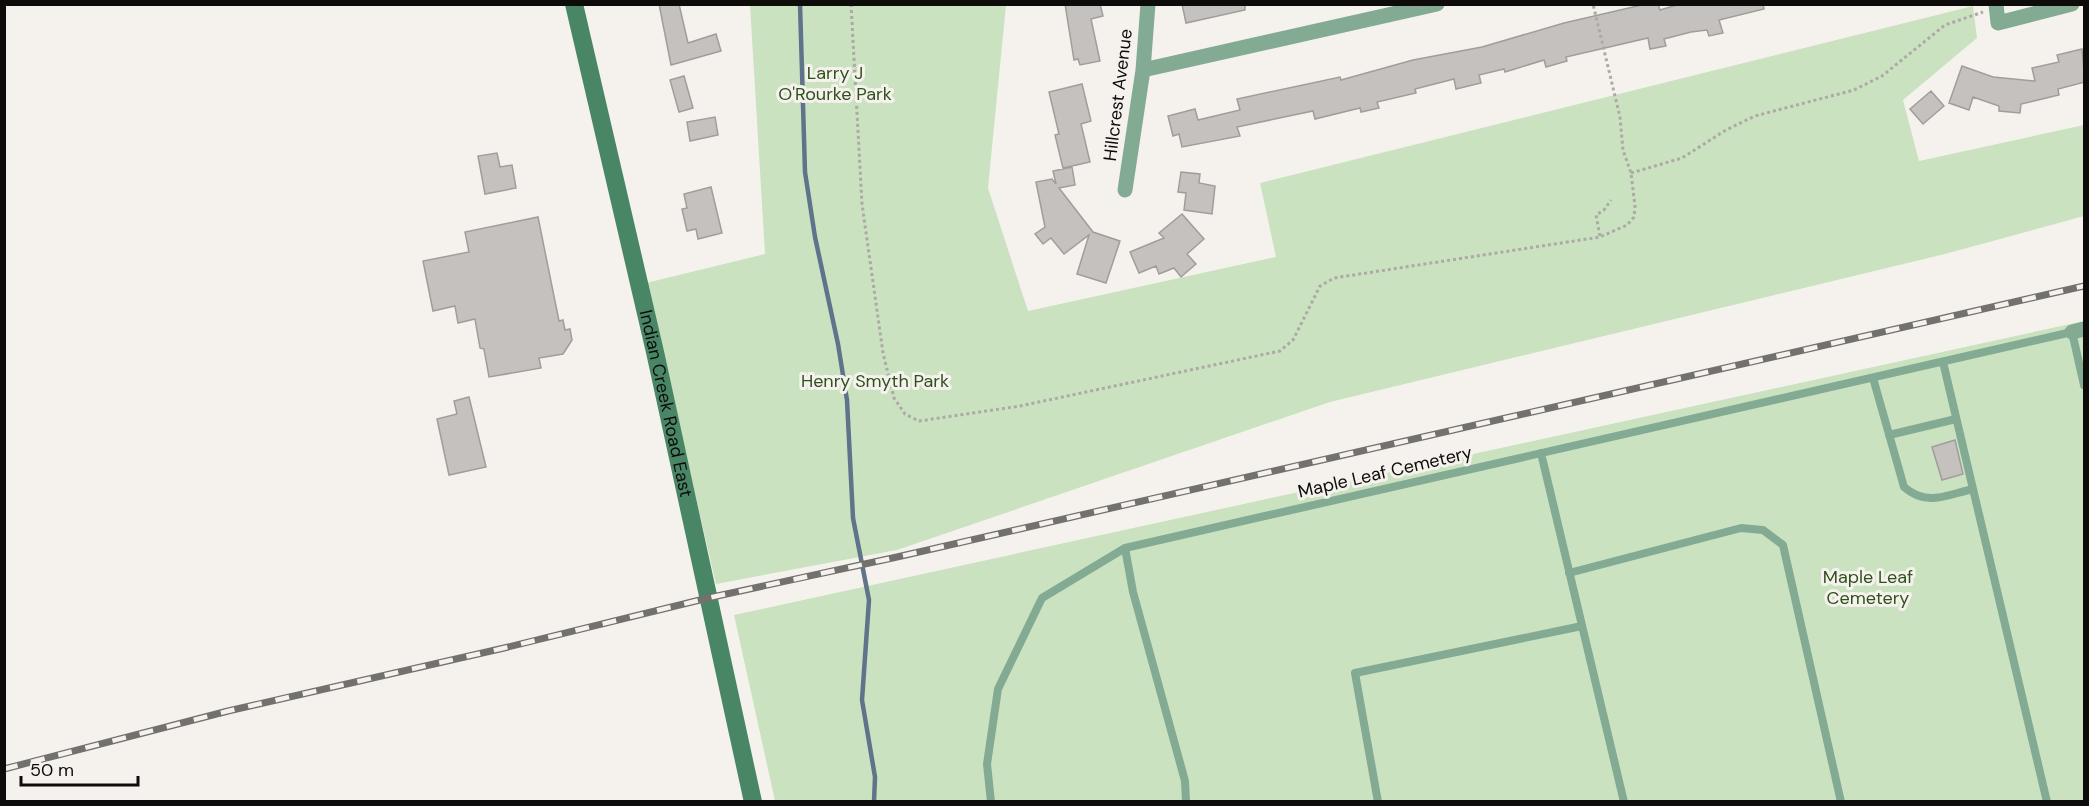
<svg xmlns="http://www.w3.org/2000/svg" width="2089" height="806" font-family="'DM Sans',sans-serif">
  <style>
    .green { fill: #cbe2c0 }
    .lines { fill: none; stroke-linecap: round; stroke-linejoin: round }
    .stream { stroke: #5f738b; stroke-width: 4.5 }
    .building { fill: #c4c1be; stroke: #a09d9a; stroke-width: 1.5 }
    .path { stroke: #aca9a6; stroke-width: 3; stroke-dasharray: 3 3; stroke-linecap: butt }
    .lane { stroke: #83aa93; stroke-width: 8 }
    .street { stroke: #83aa93; stroke-width: 15 }
    .secondary { stroke: #498666; stroke-width: 18 }
    .rail-casing { stroke: #73716e; stroke-width: 7 }
    .rail { stroke: #f5f2ee; stroke-width: 4.5; stroke-dasharray: 14; stroke-linecap: butt }
    .labels { text-anchor: middle; stroke-width: 6; stroke-linejoin: round; paint-order: stroke }
    .park-label { font-size: 18px; fill: #2e511a; stroke: #f5f2ee }
    .street-label { font-size: 18px; fill: #0d0c0a; stroke: #f5f2ee }
  </style>
  <rect width="100%" height="100%" fill="#f5f2ee"/>
  <path class="green" d="M750 5H1006L988 188 1028 311 1276 257 1260 183 1973 6 1977 38 1903 100 1919 161 2084 125V216L1945 254 1330 402 897 550 716 584 646 283 765 254Z
    M2084 321V801H775L734 615Z"/>
  <g class="lines">
    <path class="stream" d="M800 4 805 172 815 237 838 344 847 400 853 518 869 600 862 700 875 777 874 802"/>
  </g>
  <path class="building" d="M659 4H679L688 43 716 34 721 51 671 65Z
    M1065 4H1100L1103 16 1091 19 1100 61 1080 65 1078 59 1074 60Z
    M1182 4H1245V10L1186 23Z
    M1646 4H1658L1660 10 1680 4H1763L1764 9 1719 20 1723 33 1709 36 1707 30 1691 32 1664 39 1666 46 1650 49 1648 38 1566 57 1567 61 1546 67 1544 60 1505 72 1504 69 1479 75 1481 83 1456 89 1454 79 1415 89 1416 93 1377 102 1379 108 1361 112 1360 108 1315 119 1313 111 1237 127 1240 136 1182 147 1179 134 1173 136 1168 116 1195 109 1198 120 1240 110 1237 99 1340 77 1341 80 1413 60 1482 47 1564 23Z
    M2082 49 2085 82 2058 89 2059 95 2021 104 2020 113 1999 111V106L1973 97 1969 110 1949 103 1962 66 1993 77 2035 81 2032 68 2059 62 2057 55Z
    M684 76 693 108 679 112 670 80Z
    M1082 84 1091 121 1081 124 1090 162 1063 168 1055 135 1059 134 1049 92Z
    M1931 91 1944 106 1923 124 1910 109Z
    M715 117 718 135 690 141 687 122Z
    M497 153 500 167 512 165 516 188 485 194 478 156Z
    M1072 167 1075 185 1059 188 1093 232 1120 241 1106 283 1077 274 1089 235 1064 254 1051 238 1043 244 1035 234 1045 227 1036 182 1052 179 1056 184 1053 171Z
    M1181 172 1200 174 1199 183 1215 186 1212 214 1184 210 1186 193 1178 192Z
    M711 187 722 233 698 239 696 229 687 231 682 209 687 208 684 194Z
    M1182 214 1204 239 1187 254 1196 264 1181 277 1174 268 1159 274 1156 266 1139 273 1130 252 1164 238 1159 233Z
    M538 217 559 321 563 320 565 330 570 329 572 340 563 354 539 358 541 368 489 377 484 349 480 348 475 319 458 323 455 306 433 311 423 261 469 252 465 232Z
    M469 397 486 467 449 475 437 419 457 414 454 401Z
    M1955 440 1963 474 1942 480 1932 447Z"/>
  <g class="lines">
    <path class="path" d="M851 4 862 204 883 353 894 398 905 414 919 421 1020 406 1280 351 1293 340 1320 286 1334 278 1600 237 1627 225 1634 217 1635 206 1631 173 1623 150 1620 117 1593 4
      M1631 173 1682 158 1726 130 1755 116 1854 90 1882 76 1945 25 1983 12
      M1600 236 1596 215 1604 210 1611 200"/>
    <path class="lane" d="M1943 362 2047 802
      M1873 378 1904 487C1927 507 1946 495 1973 489
      M1889 435 1956 419
      M1541 453 1624 802
      M1125 548 1133 592 1185 781 1186 802
      M1569 573 1741 528 1763 530 1783 545 1841 802
      M991 802 987 764 998 689 1042 598 1125 548 2072 332 2084 385
      M1378 802 1355 673 1582 626"/>
    <path class="street" d="M1996 4 1998 23 2072 4
      M1143 70 1437 4
      M1125 190 1143 70 1148 4
      M2072 332 2084 329"/>
    <path class="secondary" id="s1" d="M574 4 655 352 753 802"/>
    <g class="rail-casing">
      <path id="rail" d="M4 769 228 711 504 648 708 598 897 557 2084 286"/>
    </g>
    <use href="#rail" class="rail"/>
  </g>
  <g class="labels">
    <g class="park-label">
      <text x="835" y="79">Larry J<tspan x="835" dy="21">O'Rourke Park</tspan></text>
      <text x="875" y="387">Henry Smyth Park</text>
      <text x="1868" y="583">Maple Leaf<tspan x="1868" dy="21">Cemetery</tspan></text>
    </g>
    <g class="street-label">
      <text transform="translate(1118 95) rotate(-83)" y="6">Hillcrest Avenue</text>
      <text dy="6" stroke="none"><textPath href="#s1" startOffset="410">Indian Creek Road East</textPath></text>
      <text transform="translate(1385 472) rotate(-13)" y="6">Maple Leaf Cemetery</text>
    </g>
  </g>
  <rect width="2089" height="806" fill="none" stroke="#0d0c0a" stroke-width="12"/>
  <path d="M21 776v9h117v-9" fill="none" stroke="#0d0c0a" stroke-width="3"/>
  <text x="30" y="776" font-size="18" fill="#0d0c0a" stroke="#f5f2ee" stroke-width="4.5" paint-order="stroke">50 m</text>
</svg>
